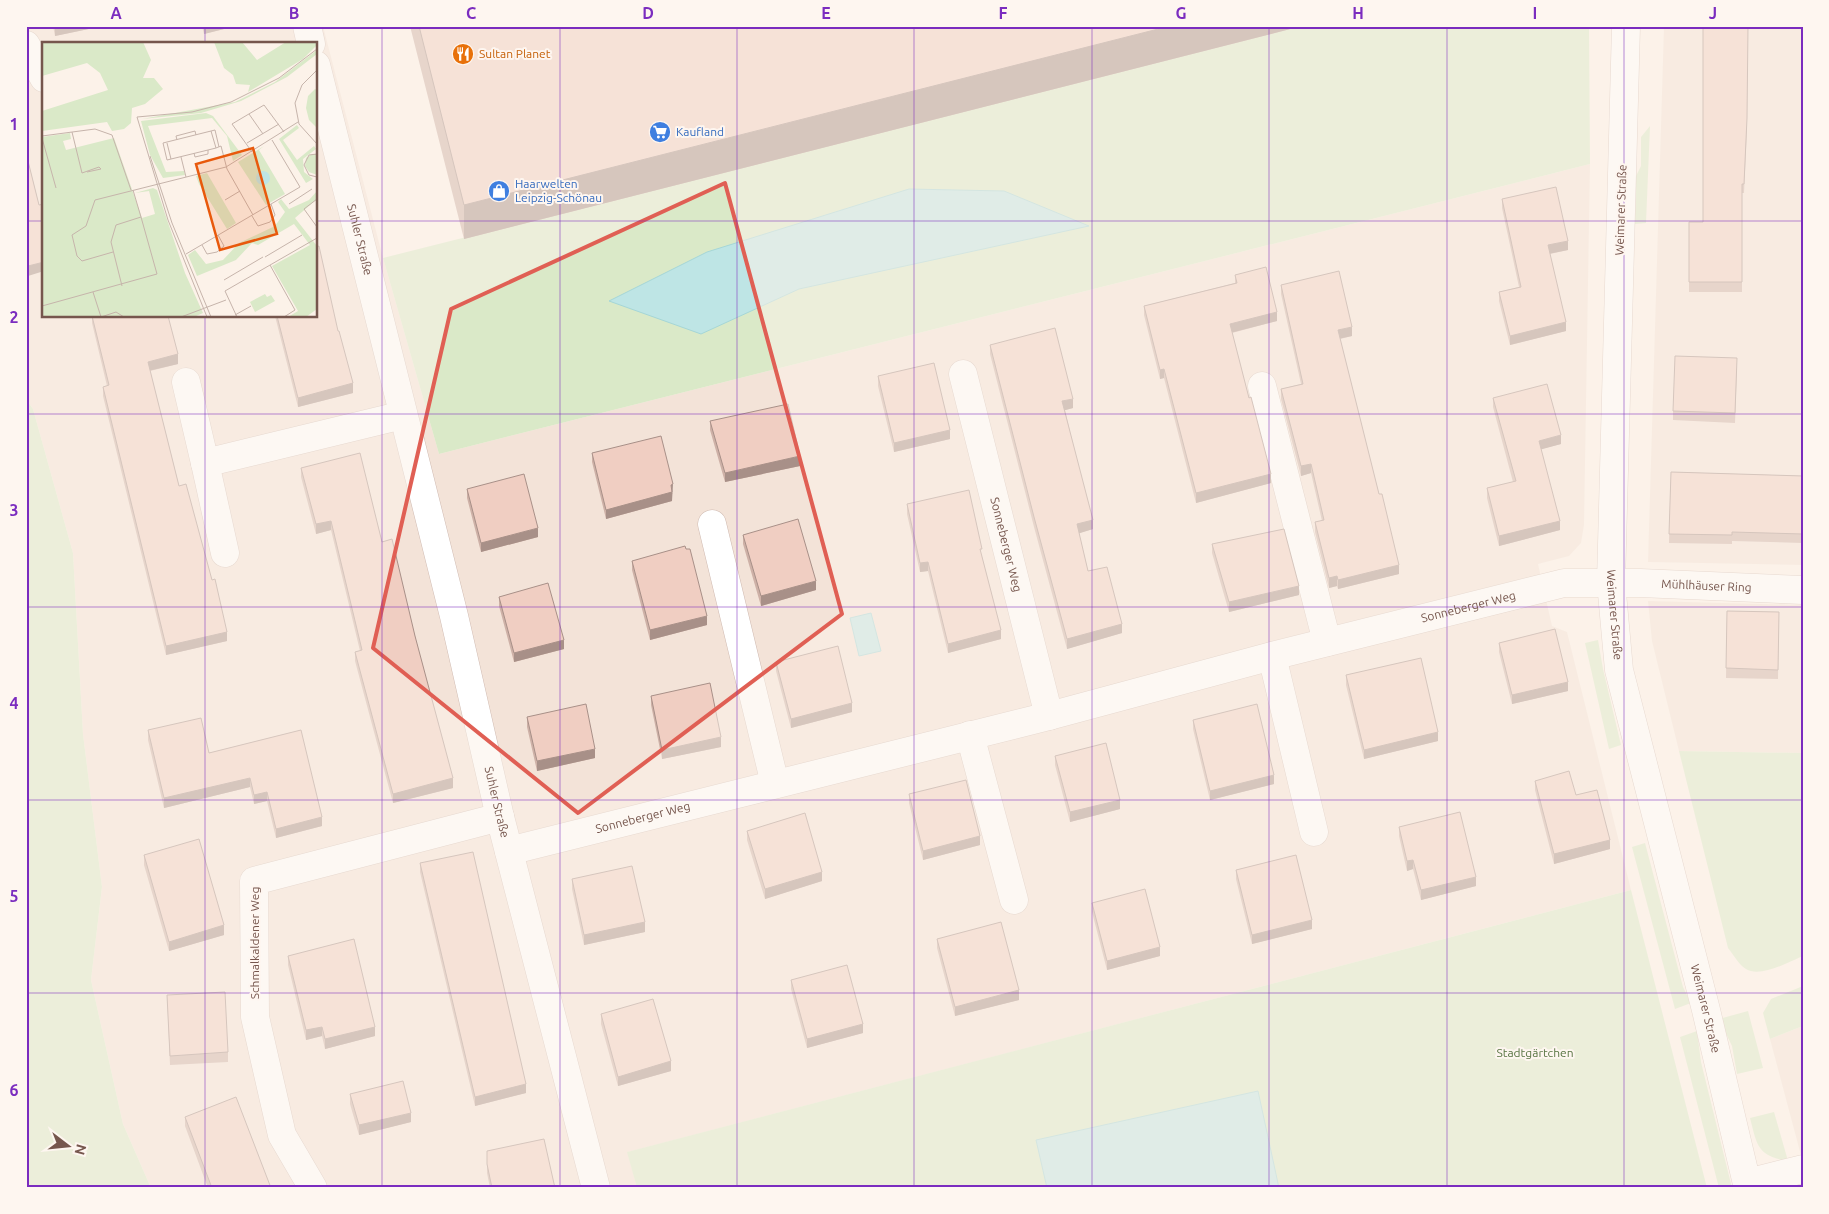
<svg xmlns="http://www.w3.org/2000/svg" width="1829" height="1214" font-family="Ubuntu,sans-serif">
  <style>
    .residential { fill: #f3e3d8; fill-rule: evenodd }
    .green { fill: #dae9c8 }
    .water { fill: #bee5e5; stroke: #a5d6d7 }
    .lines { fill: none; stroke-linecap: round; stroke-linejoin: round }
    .street-casing { stroke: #d0bbb2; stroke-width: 29 }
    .street { stroke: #fff; stroke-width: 28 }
    .wall { fill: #ceb1a7 }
    .shaded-wall { fill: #a89088 }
    .building { fill: #f0cec2; stroke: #a89088 }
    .marked { fill: none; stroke: #e05f54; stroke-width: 4; stroke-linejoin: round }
    .grid { fill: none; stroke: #7b2cbf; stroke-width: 1; stroke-opacity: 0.55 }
    .labels { text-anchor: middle; stroke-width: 4; stroke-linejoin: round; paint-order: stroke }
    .food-label { font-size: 12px; fill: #c56008; stroke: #fef6f0; text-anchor: start }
    .shop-label { font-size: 12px; fill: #366cbe; stroke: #fef6f0; text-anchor: start }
    .street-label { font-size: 12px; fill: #76564d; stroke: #fef6f0 }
    .park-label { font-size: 12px; fill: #597543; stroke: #fef6f0 }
    .inset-road { fill: none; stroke: #c6b4ab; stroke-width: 1 }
    .view { fill: #e8590c; fill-opacity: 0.15; stroke: #e8590c; stroke-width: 2.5 }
    .inset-edge { fill: none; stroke: #76564d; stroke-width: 2.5 }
    .neatline { fill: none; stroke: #7b2cbf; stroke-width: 2 }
    .grid-label { font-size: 16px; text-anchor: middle; font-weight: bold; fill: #7b2cbf }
  </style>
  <rect width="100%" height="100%" fill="#fcf2e9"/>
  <path class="residential" d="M26 26H323L383 258 439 454 1590 164 1584 525 1581 543 1569 556 1538 564 1552 626 1567 632 1631 890 628 1152 637 1188H151L123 1124 91 980 102 887 83 734 73 553 33 409 26 399ZM44 44H316V316H44Z
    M1664 26H1803V565L1648 562Z
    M1648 601 1803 605V753L1679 751 1652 641Z
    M1803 1026V1163L1770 1039Z"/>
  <path class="green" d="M1302 26H1589L1590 164 439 454 383 258Z
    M1650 126 1646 223 1635 224 1636 176 1641 166V137Z
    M26 399 33 409 73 553 83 734 102 887 91 980 123 1124 151 1188H26Z
    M1598 640 1603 669 1621 745 1609 749 1585 643Z
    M1679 751 1803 753V956C1789 962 1760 978 1746 969 1739 965 1733 954 1728 948Z
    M1645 843 1683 987 1691 1003 1675 1009 1632 847Z
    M1631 890 1707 1188H637L627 1152Z
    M1803 986V1026L1770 1039 1763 1013 1771 999Z
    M1748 1011 1763 1068 1737 1074 1732 1046 1719 1019Z
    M1697 1031 1701 1062 1732 1188H1719L1680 1037Z
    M1774 1112 1788 1161C1757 1156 1757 1145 1750 1118Z"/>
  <path class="water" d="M909 189 1004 191 1089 226 799 289 701 334 609 301 707 252Z
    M871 613 881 651 859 656 850 618Z
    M1258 1091 1279 1188H1047L1036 1140Z"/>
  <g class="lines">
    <g class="street-casing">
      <g id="street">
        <path d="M307 26 311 44"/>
        <path id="s1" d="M1626 26 1611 582 1619 670 1706 1010 1748 1188"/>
        <path d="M26 45 44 78"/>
        <path id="s2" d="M316 65 454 616 500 817 596 1188"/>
        <path id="s3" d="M963 374 1049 716"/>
        <path d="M186 382 205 463 403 415"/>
        <path d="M1262 386 1327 642"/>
        <path d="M205 463 225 553"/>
        <path d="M712 524 775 784"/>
        <path d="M1272 656 1314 832"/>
        <path d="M970 735 1014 900"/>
        <path id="s4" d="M509 851 1049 716 1272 656 1564 583H1640L1803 590"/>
        <path d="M1747 1183 1803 1169"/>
        <path d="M313 1188 282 1135 255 1017 254 881 500 817"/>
      </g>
    </g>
    <use href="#street" class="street"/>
  </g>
  <path class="wall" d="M53 26H103L55 36Z
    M202 26H236L204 34Z
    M410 26H1302L464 239Z
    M1747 127 1744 193H1742V292H1689V222H1703Z
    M26 153 39 205 28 276 26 270Z
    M1502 199 1568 250 1550 254 1566 331 1510 345 1499 301V292L1519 287 1502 208Z
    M1235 275 1277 321 1232 333 1271 483 1196 503 1164 378 1160 379 1144 315V306L1235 283Z
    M1281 285 1352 336 1340 339 1399 574 1338 589 1337 586 1329 588 1315 532V522L1322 521 1311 473 1301 476 1281 399V389L1301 384 1281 294Z
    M92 316H168L178 364 150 371 179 486 212 580 227 641 166 655 103 396V387L107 386 92 323Z
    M275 316H316L338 331 353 393 298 407Z
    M990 345 1073 408 1065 410 1093 529 1079 533 1088 571 1122 633 1067 649 1034 527 990 354Z
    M1737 368 1735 423 1673 420V411Z
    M878 376 950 439 894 452 878 386Z
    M1493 398 1561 444 1541 449 1560 530 1499 546 1487 498V488L1513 482 1493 407Z
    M710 421 800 466 725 482 710 430Z
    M592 453 673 494H672V501L606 519 592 462Z
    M301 468 382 542 415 636 453 788 393 803 355 661V652L360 651 331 530 316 534 301 477Z
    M1671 472 1803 476V543L1732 541V544L1669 543Z
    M467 489 538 537 481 552 467 498Z
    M907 504 982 557 1001 639 948 653 928 571 920 572 907 514Z
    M743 535 816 590 761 606 743 544Z
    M1212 544 1299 595 1229 612 1212 553Z
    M632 561 707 625 650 640 632 570Z
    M499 597 564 649 514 662 499 606Z
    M1727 611 1779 612 1778 679 1726 678Z
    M1499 643 1568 691 1512 704 1499 652Z
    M776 662 852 712 791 728 776 671Z
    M1346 675 1438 741 1364 759 1346 685Z
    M651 696 721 747 662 759 651 705Z
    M527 717 595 758 537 771 527 727Z
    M1193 720 1274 784 1210 800 1193 729Z
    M148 730 209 753 322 826 276 838 267 801 254 804 250 787 164 808 148 740Z
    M1055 756 1120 809 1070 822 1055 765Z
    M1535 781 1576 795 1610 849 1554 864 1535 790Z
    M909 794 980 845 923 860 909 803Z
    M1399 827 1476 886 1421 900 1413 869 1407 871 1399 836Z
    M747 831 822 881 765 899 747 840Z
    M144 855 224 935 169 951 144 865Z
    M420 863 526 1093 475 1106 420 872Z
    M1236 870 1312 929 1252 944 1236 879Z
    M572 879 645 932 584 945 572 889Z
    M1092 903 1160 956 1107 970 1092 912Z
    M937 939 1019 1000 955 1016 937 948Z
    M288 956 375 1036 325 1049 322 1036 306 1040 288 965Z
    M791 980 863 1033 807 1048 791 989Z
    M167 995 228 1052V1062L170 1065Z
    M601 1014 671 1071 618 1086 601 1024Z
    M350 1094 411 1122 359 1135 350 1104Z
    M185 1117 271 1188H208L185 1126Z
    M487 1151 555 1188H490L487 1173Z"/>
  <path class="shaded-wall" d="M60 26H103L55 36V27Z
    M204 26H236L204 34Z
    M1170 26H1302L464 239V205Z
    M1568 241V250L1548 254V245Z
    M44 262V271L28 276V266Z
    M1277 312V321L1230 333V324Z
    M1566 322V331L1510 345V336Z
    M1352 327V336L1338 339V330Z
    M178 354V364L148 371V362Z
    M1164 369V378L1160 379V370Z
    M353 383V393L298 407V398Z
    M1073 399V408L1062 411V401Z
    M950 430V439L894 452V443Z
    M1561 435V444L1539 450V441Z
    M800 456V466L725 482V473Z
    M1311 464V473L1301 476V466Z
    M1271 474V483L1196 503V493Z
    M673 484 672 501 606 519V510Z
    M1093 520V529L1077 534V524Z
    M331 521V530L316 534V524Z
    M1560 521V530L1499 546V536Z
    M538 528V537L481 552V543Z
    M928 562V571L920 572V563Z
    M1399 565V574L1338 589V580Z
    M1337 576V586L1329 588V578Z
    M816 581V590L761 606V596Z
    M1299 586V595L1229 612V602Z
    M707 616V625L650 640V630Z
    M1122 624V633L1067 649V639Z
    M1001 630V639L948 653V644Z
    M227 632V641L166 655V646Z
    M564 640V649L514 662V653Z
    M1568 682V691L1512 704V695Z
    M852 703V712L791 728V719Z
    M1438 732V741L1364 759V750Z
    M721 737V747L662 759V750Z
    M595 749V758L537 771V761Z
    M1274 775V784L1210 800V791Z
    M250 778V787L164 808V798Z
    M453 778V788L393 803V794Z
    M267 792V801L254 804V795Z
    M1120 800V809L1070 822V812Z
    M322 817V826L276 838V829Z
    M980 836V845L923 860V851Z
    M1610 840V849L1554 864V854Z
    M1413 860V869L1407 871V861Z
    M822 872V881L765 899V889Z
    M1476 877V886L1421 900V890Z
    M1312 920V929L1252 944V935Z
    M645 922V932L584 945V935Z
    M224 925V935L169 951V942Z
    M1160 947V956L1107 970V961Z
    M1019 990V1000L955 1016V1007Z
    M863 1024V1033L807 1048V1039Z
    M322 1027V1036L306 1040V1030Z
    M375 1027V1036L325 1049V1039Z
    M671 1061V1071L618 1086V1077Z
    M526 1084V1093L475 1106V1097Z
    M411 1113V1122L359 1135V1125Z"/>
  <path class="building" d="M419 26H1170L464 205Z
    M1703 26H1748L1747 118 1744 184H1742V282H1689V222H1703Z
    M26 153 39 205 44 204V262L28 266 26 261Z
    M1556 187 1568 241 1548 245 1566 322 1510 336 1499 292 1521 287 1502 199Z
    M319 246 338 331H339L353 383 298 398 277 316H316V247Z
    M1266 267 1277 312 1230 324 1249 398 1251 397 1271 474 1196 493 1164 369 1160 370 1144 306 1237 283 1235 275Z
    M1339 271 1352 327 1338 330 1379 494H1382L1399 565 1338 580 1337 576 1329 578 1315 522 1324 520 1311 464 1301 466 1281 389 1303 384 1281 285Z
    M92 316H168L178 354 148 362 179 486 186 484 212 580 215 579 227 632 166 646 103 387 109 385Z
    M1055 328 1073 399 1062 401 1093 520 1077 524 1088 571 1107 567 1122 624 1067 639 1034 517 990 345Z
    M1675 356 1737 358 1735 413 1673 411Z
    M934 363 950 430 894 443 878 376Z
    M1547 384 1561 435 1539 441 1560 521 1499 536 1487 488 1516 481 1493 398Z
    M788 404 800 456 725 473 710 421Z
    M661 436 673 484 671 485 672 492 606 510 592 453Z
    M360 453 382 542 392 539 415 636 453 778 393 794 355 652 362 650 331 521 316 524 301 468Z
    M1671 472 1803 476V534L1732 532V535L1669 534Z
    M524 474 538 528 481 543 467 489Z
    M969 490 982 549H980L1001 630 948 644 928 562 920 563 907 504Z
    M798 519 816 581 761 596 743 535Z
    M1284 529 1299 586 1229 602 1212 544Z
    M685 546 686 549H690L707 616 650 630 632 561Z
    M548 583 564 640 514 653 499 597Z
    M1727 611 1779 612 1778 670 1726 668Z
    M1555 629 1568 682 1512 695 1499 643Z
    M838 646 852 703 791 719 776 662Z
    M1421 658 1438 732 1364 750 1346 675Z
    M710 683 721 737 662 750 651 696Z
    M586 704 595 749 537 761 527 717Z
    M1257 704 1274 775 1210 791 1193 720Z
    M201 718 209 753 301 730 322 817 276 829 267 792 254 795 250 778 164 798 148 730Z
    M1106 743 1120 800 1070 812 1055 756Z
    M1569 771 1576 795 1597 790 1610 840 1554 854 1535 781Z
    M966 780 980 836 923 851 909 794Z
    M1460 812 1476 877 1421 890 1413 860 1407 861 1399 827Z
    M805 813 822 872 765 889 747 831Z
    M199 839 224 925 169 942 144 855Z
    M473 852 526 1084 475 1097 420 863Z
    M1296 855 1312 920 1252 935 1236 870Z
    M632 866 645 922 584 935 572 879Z
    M1145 889 1160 947 1107 961 1092 903Z
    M1001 922 1019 990 955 1007 937 939Z
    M354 939 375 1027 325 1039 322 1027 306 1030 288 956Z
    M847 965 863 1024 807 1039 791 980Z
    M225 992 228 1052 170 1056 167 995Z
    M653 999 671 1061 618 1077 601 1014Z
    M403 1081 411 1113 359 1125 350 1094Z
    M236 1097 271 1188H212L185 1117Z
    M544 1139 555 1188H492L487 1164V1151Z"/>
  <path d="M0 0H1829V1214H0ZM725 183 842 614 578 813 373 648 451 309Z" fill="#fcf2e9" fill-opacity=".55" fill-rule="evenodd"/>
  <path class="marked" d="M725 183 842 614 578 813 373 648 451 309Z"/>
  <path class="grid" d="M205 26V44M382 26V1188M560 26V1188M737 26V1188M914 26V1188M1092 26V1188M1269 26V1188M1447 26V1188M1624 26V1188M26 221H44M316 221H1803M205 316V1188M26 414H1803M26 607H1803M26 800H1803M26 993H1803"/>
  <defs>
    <g id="restaurant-disc" transform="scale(1.125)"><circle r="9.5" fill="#e8710a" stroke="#fef6f0"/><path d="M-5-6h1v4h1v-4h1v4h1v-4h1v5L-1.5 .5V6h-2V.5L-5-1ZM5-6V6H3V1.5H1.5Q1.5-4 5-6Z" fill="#fff"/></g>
    <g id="supermarket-disc" transform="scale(1.125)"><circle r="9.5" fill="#3f7fe0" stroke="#fef6f0"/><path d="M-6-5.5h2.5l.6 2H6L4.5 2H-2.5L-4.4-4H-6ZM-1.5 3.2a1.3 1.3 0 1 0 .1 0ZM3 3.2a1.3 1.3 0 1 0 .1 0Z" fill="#fff"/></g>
    <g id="shop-disc" transform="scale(1.125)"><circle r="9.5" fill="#3f7fe0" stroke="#fef6f0"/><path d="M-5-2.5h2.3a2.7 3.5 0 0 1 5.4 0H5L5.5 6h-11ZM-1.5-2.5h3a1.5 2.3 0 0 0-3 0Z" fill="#fff"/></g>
  </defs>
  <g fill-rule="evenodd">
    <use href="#restaurant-disc" x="463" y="54"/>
    <use href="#supermarket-disc" x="660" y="132"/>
    <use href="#shop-disc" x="499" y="191"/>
  </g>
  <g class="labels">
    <g class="food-label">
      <text x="479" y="58">Sultan Planet</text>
    </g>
    <g class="shop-label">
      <text x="676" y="136">Kaufland</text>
      <text x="515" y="188">Haarwelten<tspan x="515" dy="14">Leipzig-Schönau</tspan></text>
    </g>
    <g class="street-label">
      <text transform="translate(1621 210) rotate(-88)" y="4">Weimarer Straße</text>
      <text dy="4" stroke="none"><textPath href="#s2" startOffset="180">Suhler Straße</textPath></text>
      <text dy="4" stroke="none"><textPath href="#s3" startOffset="176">Sonneberger Weg</textPath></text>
      <text dy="4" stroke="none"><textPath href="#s4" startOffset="1231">Mühlhäuser Ring</textPath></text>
      <text dy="4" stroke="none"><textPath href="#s4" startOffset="990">Sonneberger Weg</textPath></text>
      <text dy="4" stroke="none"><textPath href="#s1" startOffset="589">Weimarer Straße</textPath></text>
      <text dy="4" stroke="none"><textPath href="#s2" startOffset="759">Suhler Straße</textPath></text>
      <text dy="4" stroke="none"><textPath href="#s4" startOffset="138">Sonneberger Weg</textPath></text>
      <text transform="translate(255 943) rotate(-90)" y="4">Schmalkaldener Weg</text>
      <text dy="4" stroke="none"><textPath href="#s1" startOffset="994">Weimarer Straße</textPath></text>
    </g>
    <g class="park-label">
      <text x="1535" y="1057">Stadtgärtchen</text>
    </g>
  </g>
  <g transform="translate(42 42)">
    <rect width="275" height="275" fill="#fcf2e9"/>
    <path d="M0 0H101L109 18 101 36H112L121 47 103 62 90 66 89 81 82 87 70 89 65 80 0 89V69L66 48 58 31 45 21 0 34ZM172 0H200L215 18 244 0H275V3L261 17 206 50 208 43 194 42 191 33 182 26ZM275 8V12L245 35 199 59 159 71 100 77 193 60 233 40ZM273 47 275 48V86L267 78 264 66 266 54ZM164 71 171 74 200 113 191 119 185 94 170 76 106 84 124 130 142 129 143 133 121 136 108 113 99 79ZM255 83 257 86 241 98 255 118 272 104 274 107 261 117 262 130 271 137 264 141 237 97ZM28 91 29 97 21 99 24 108 72 96 100 176 113 172 107 149 93 151 111 146 115 148 143 231 161 271 152 275H0V95ZM222 104 217 108 243 152 224 163 196 120ZM270 112H275V133L267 130 263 124 264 116ZM165 131 194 181 185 187 157 142 154 134ZM275 149V157L253 176 275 204V267L264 275H246L256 269 230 224 268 203 252 182 216 203 210 201 194 218 155 234 146 213 153 208 164 222 181 218 197 201 233 184 243 170 236 160 239 157 247 167 267 158ZM223 252 225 255 229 253 233 259 213 270 208 260Z" fill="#dae9c8"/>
    <path d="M214 136a7 7 0 1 1 14 0a7 7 0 1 1-14 0Z" fill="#bee5e5"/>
    <path class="inset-road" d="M275 28 260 43 253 61 257 82 275 102M207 72 221 92M169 89 173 88 177 105M30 90 40 131 57 125 59 127 45 130M0 94 53 87 70 93 89 148M0 96 14 146M135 98 134 94 153 89 154 93M125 101 129 117M205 101 237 82M174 106 169 89 121 101 125 118 166 108 174 106 179 104 185 127 211 173M210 110 190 82 222 63 242 90M152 111 153 115 166 112V108M275 112 267 113 262 123 267 133 275 135M108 114 130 181 169 275M139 115 144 135M275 157 262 167 275 185M183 158 198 149M247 162 270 147M210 174 216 184 228 180 233 173 229 162M160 203 165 212 175 210 182 204 176 193M71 210 40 219 35 214 30 193 44 184 53 158 184 125 256 80M144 212 258 145 230 98M223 215 260 193M228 223 253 268 242 275M182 238 221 215M80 244 69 200 74 183 99 175 91 148M51 250 59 275M0 264 115 232 99 175M193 273 209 264M59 275 74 270 82 275M139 275 184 258M165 275 126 178 95 75 150 70 189 60 237 36 275 7M195 275 183 249 275 196"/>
    <path class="view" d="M211 106 235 192 178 208 154 122Z"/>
    <rect width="275" height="275" class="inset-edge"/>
  </g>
  <rect width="1829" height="1214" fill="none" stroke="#fef6f0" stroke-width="55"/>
  <g transform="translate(68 1146) rotate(106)" stroke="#fef6f0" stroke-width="4" paint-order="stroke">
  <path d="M0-4L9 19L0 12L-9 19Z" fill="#76564d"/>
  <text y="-8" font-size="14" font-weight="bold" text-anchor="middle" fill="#76564d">N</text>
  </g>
  <rect x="28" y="28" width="1774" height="1158" class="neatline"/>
  <g class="grid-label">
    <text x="116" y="19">A</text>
    <text x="294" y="19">B</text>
    <text x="471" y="19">C</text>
    <text x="648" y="19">D</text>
    <text x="826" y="19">E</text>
    <text x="1003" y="19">F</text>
    <text x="1181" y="19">G</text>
    <text x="1358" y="19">H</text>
    <text x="1535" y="19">I</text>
    <text x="1713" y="19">J</text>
    <text x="14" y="130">1</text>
    <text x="14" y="323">2</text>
    <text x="14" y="516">3</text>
    <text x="14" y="709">4</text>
    <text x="14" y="902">5</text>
    <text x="14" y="1096">6</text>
  </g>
</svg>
